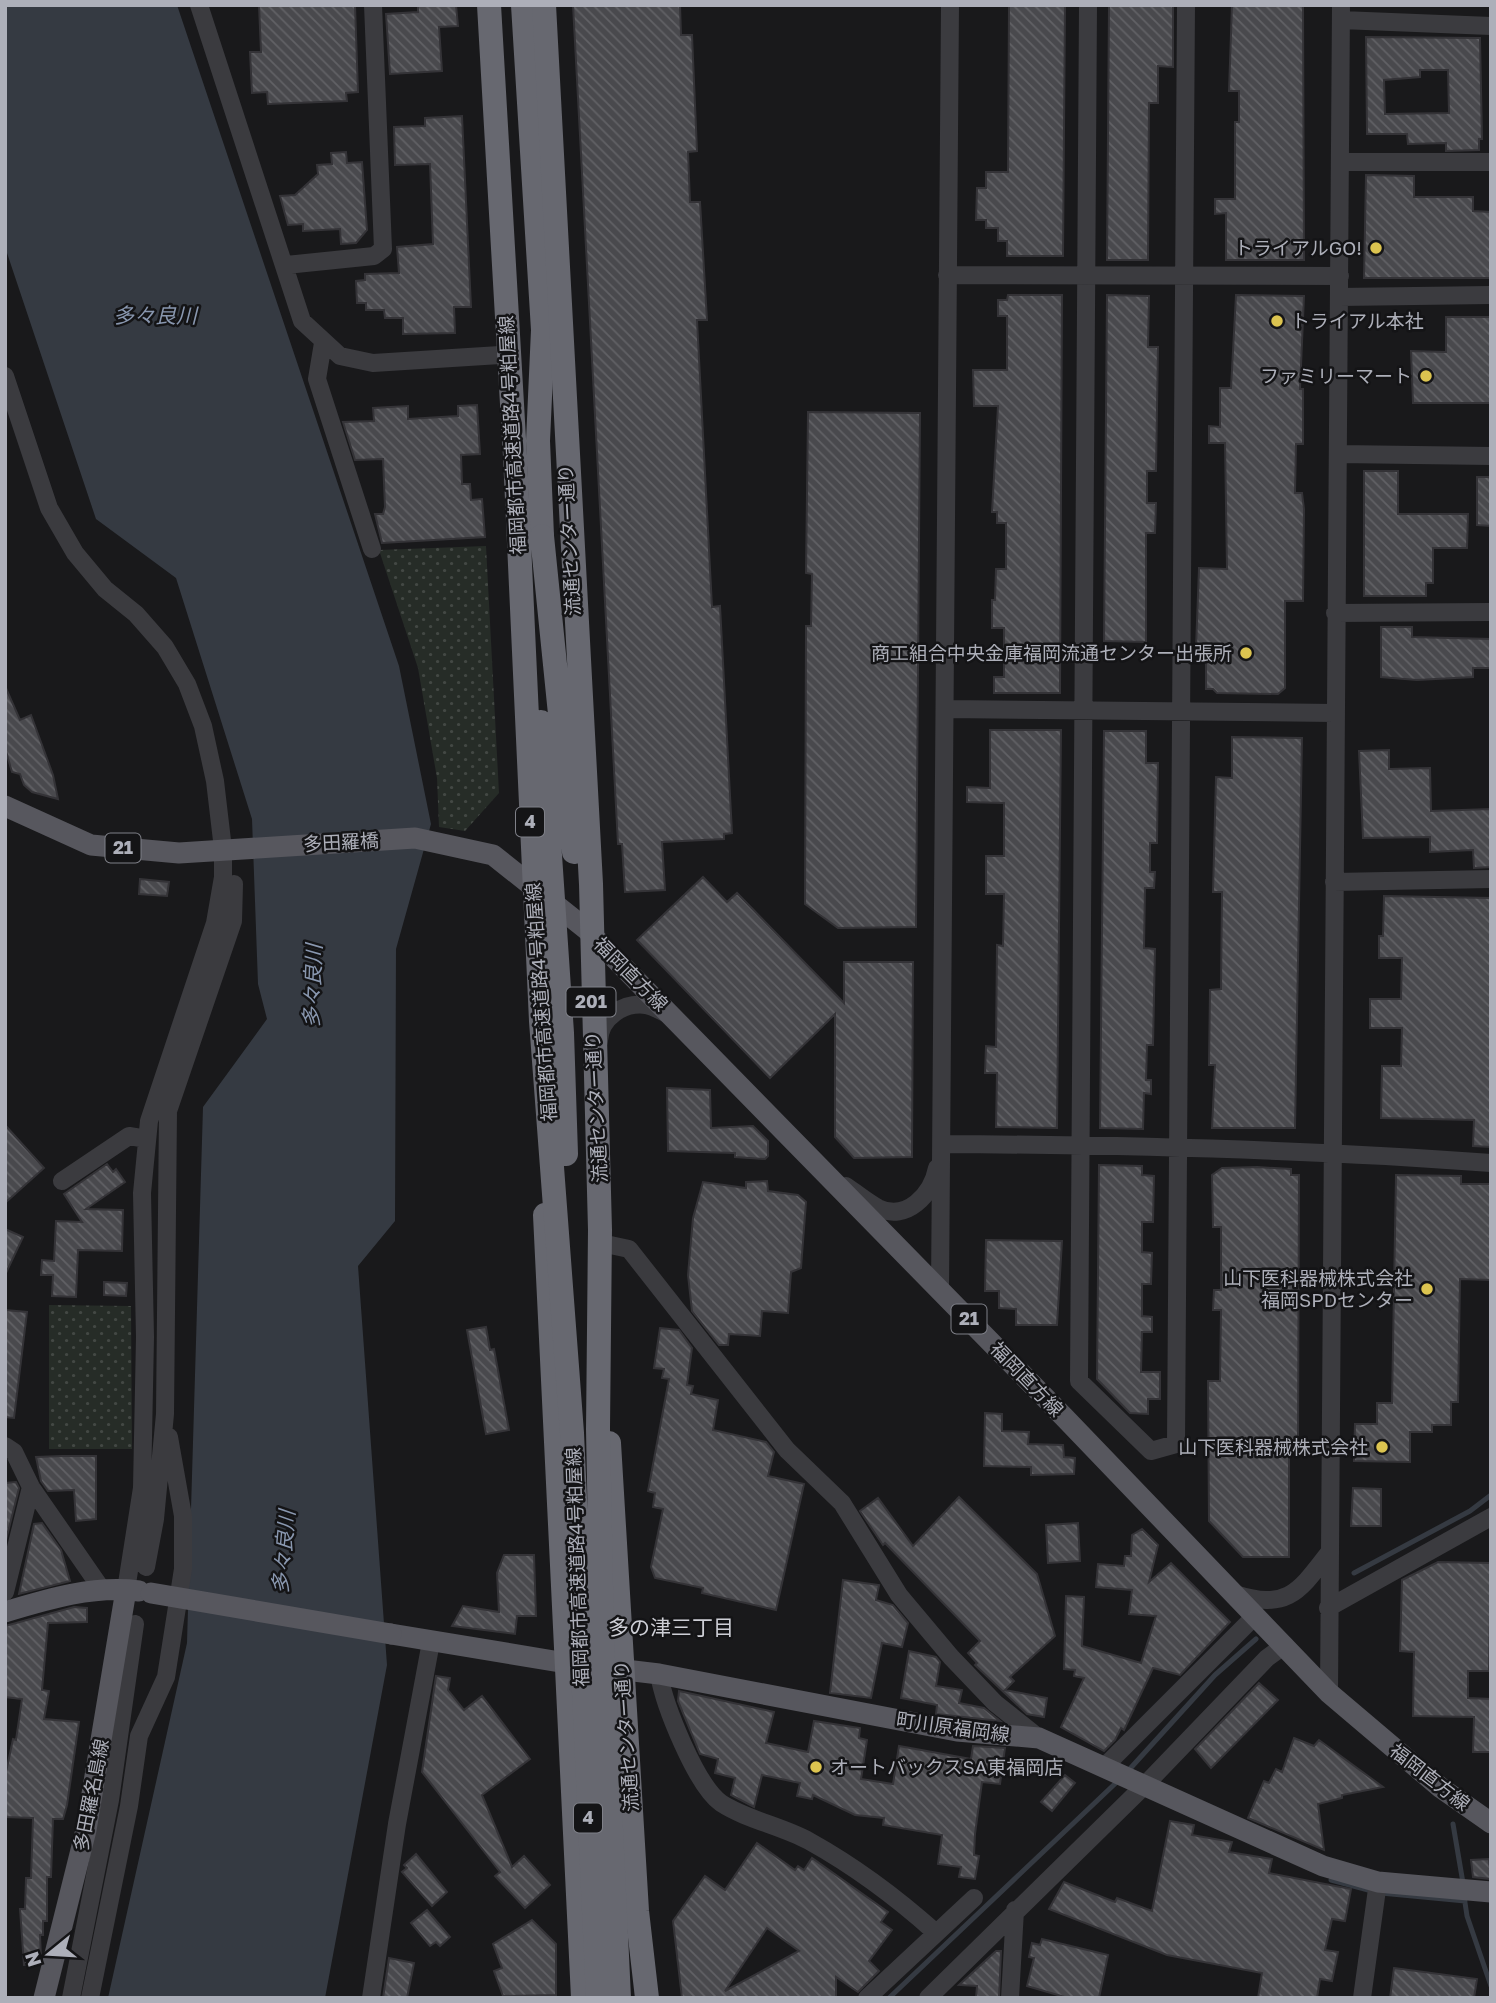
<svg xmlns="http://www.w3.org/2000/svg" width="1496" height="2003" font-family="'Golos Text','Noto Sans JP',sans-serif">
  <style>
    .grass { fill: url(#grass-dots) }
    .water { fill: #353a42 }
    .lines { fill: none; stroke-linecap: round; stroke-linejoin: round }
    .stream { stroke: #353a42; stroke-width: 5 }
    .building { fill: url(#building-back-hatch); stroke: #343337; stroke-width: 2; fill-rule: evenodd }
    .minor { stroke: #3b3b3f; stroke-width: 18 }
    .major { stroke: #57575e; stroke-width: 21 }
    .highway { stroke: #676870; stroke-width: 24 }
    .major-bridge { stroke: #57575e; stroke-width: 21 }
    .highway-bridge { stroke: #676870; stroke-width: 24 }
    .poi-dot { fill: #dcc450; stroke: #141416; stroke-width: 2.5 }
    .labels { text-anchor: middle; stroke-width: 5; stroke-linejoin: round; paint-order: stroke }
    .shield { fill: #141416; stroke: #7f8088; stroke-width: 2 }
    .shield-label { font-size: 18px; font-weight: bold; fill: #adafb9 }
    .poi-label { font-size: 19px; fill: #adafb9; stroke: #141416; text-anchor: end }
    .street-label { font-size: 19px; fill: #adafb9; stroke: #141416 }
    .water-label { font-size: 21px; font-style: italic; fill: #8997af; stroke: #141416 }
    .neighbourhood-label { font-size: 21px; fill: #cdced5; stroke: #141416 }
  </style>
  <defs>
    <pattern id="grass-dots" width="8" height="8" patternUnits="userSpaceOnUse" patternTransform="scale(1.75)"><rect width="8" height="8" fill="#262c27"/><path d="M2 2h.1M6 6h.1" fill="none" stroke="#434844" stroke-width="1.8" stroke-linecap="round"/></pattern>
    <pattern id="building-back-hatch" width="6" height="6" patternUnits="userSpaceOnUse" patternTransform="scale(1.75)"><rect width="6" height="6" fill="#49494d"/><path d="M-1 5l2 2M0 0l6 6M5-1l2 2" fill="none" stroke="#616165"/></pattern>
  </defs>
  <rect width="100%" height="100%" fill="#19191b"/>
  <path class="grass" d="M486 546 499 793 465 831 439 827 437 778 418 668 379 550Z
    M49 1305 131 1306 132 1449H49Z"/>
  <path class="water" d="M5 5H177L399 666 431 824 396 949 395 1221 358 1266 387 1665 325 1998H108L187 1643 203 1107 267 1019 258 984 252 819 176 578 96 519 5 247Z"/>
  <g class="lines">
    <path class="stream" d="M1354 1573 1470 1511 1491 1495
      M1127 1772 1215 1675 1256 1639
      M1453 1824 1463 1883
      M1331 1880 1372 1891
      M1381 1893 1465 1901
      M1464 1896 1467 1916 1491 1986
      M889 1998 1120 1779"/>
  </g>
  <path class="building" d="M259 5H355L358 92 346 93 347 101 268 104 267 92 252 93 250 52H261Z
    M418 5H456L458 26 439 27 442 71 390 74 386 14 418 12Z
    M573 5H680L681 35H692L697 151 688 152 690 202H700L707 320H697L712 607 720 606 732 833 724 834V839L662 842 665 890 625 892 622 844H618Z
    M1009 5H1065L1063 256H1007V241H998V228H986V220H976L977 188H986V172H1008Z
    M1109 5H1173V67L1158 66V103H1149L1148 260H1107Z
    M1232 5H1303L1304 260H1226V213L1215 214V199H1235V122H1239V91H1229Z
    M1366 37 1480 38 1482 139H1479V150L1446 151V143L1408 144 1407 134H1367ZM1420 70H1448L1449 113 1385 114 1384 80 1420 77Z
    M462 116 471 307H454L455 333 403 334V318H385L384 310H366V303H357L356 281 365 280V274L399 273 397 247 433 244 430 164 395 165 394 127 425 126V118Z
    M346 152 347 163 362 162 367 230 356 243 341 244 340 229 303 231V224L288 225 280 196 295 195 318 174 317 165 332 164 331 153Z
    M1366 175 1414 176V197H1473V211L1491 212V278H1364Z
    M1008 295H1062L1060 693H994V677H1004V628H992V600H995L996 569H1006V523H997V512H992L998 406H974L973 370H1007V316H998V300H1007Z
    M1107 295 1149 296 1148 347H1158L1156 471H1147V503H1156L1155 533H1146V642L1104 641Z
    M1236 295 1304 296 1300 389H1303V444H1296L1295 493H1302L1304 509 1303 601H1285V688L1278 694 1217 693 1213 689H1206V648H1196L1199 568 1227 569 1225 443H1209V426L1220 427V388H1231Z
    M1446 317H1491V403H1413L1411 351 1446 352Z
    M477 405 480 454 461 455 462 484H470L471 500 482 499 485 537 382 543 375 514H383L385 507 383 459 355 460 343 422 374 421 373 408 408 406V419L458 416V406Z
    M808 412 920 413 916 927 838 928 805 904 806 626H811L812 574 806 573Z
    M1364 471H1398V514H1468L1467 548H1433V583H1426V596H1364Z
    M1477 477H1491V526L1477 525Z
    M1381 627H1412V637L1491 639V668H1473V677L1417 680 1381 677Z
    M5 686 20 720 31 715 53 775 58 799 32 792 24 785 20 774 12 772 5 748Z
    M990 730H1061L1057 1128 996 1127 997 1073H985L986 1046 996 1047 997 945 1003 946 1004 894H986V856H1004V803L967 802V787L990 788Z
    M1104 731H1146V763H1158L1157 843H1150V872H1155L1154 888H1145L1144 948 1155 949 1153 1045H1147L1146 1080H1151V1094L1144 1093 1143 1129 1100 1128Z
    M1232 737 1302 738 1295 1128H1212L1215 1065H1209L1210 990 1221 989 1222 892H1213L1216 777 1232 778Z
    M1389 750V769L1430 768 1431 811 1491 809V867L1474 868 1473 850 1430 852V837L1363 838 1359 751Z
    M703 877 727 902 737 893 844 1003V962H913L912 1157 854 1158 835 1137V1014L770 1078 637 940Z
    M140 879 169 882 167 896 139 894Z
    M1384 896 1491 898V1147L1473 1146 1474 1120 1381 1118 1382 1066H1401L1402 1028H1370V999H1401L1402 958H1379V936H1383Z
    M667 1088 710 1090 711 1128 753 1126 768 1141V1156L765 1159 735 1157V1153L668 1151Z
    M5 1125 44 1168 5 1203Z
    M107 1164 113 1172 116 1169 125 1182 86 1209 123 1210 122 1251 78 1250 76 1297 52 1296 53 1275H41L42 1260 54 1261 56 1221 82 1222 64 1194Z
    M1099 1165 1142 1166V1175L1154 1176 1153 1222H1142V1252L1152 1253 1151 1284H1142V1316L1152 1317V1332H1142L1141 1372H1160V1399H1148V1414L1130 1413 1097 1379Z
    M1257 1167 1291 1169V1175H1299L1298 1447H1289V1557H1243L1209 1521 1208 1381H1220L1221 1310H1213L1214 1290H1221V1227H1213L1212 1175 1222 1168Z
    M1396 1175 1461 1176V1184H1491V1280L1460 1279 1458 1402H1451V1425H1432V1432H1410V1462L1354 1461 1355 1424H1377V1403H1392Z
    M767 1181 768 1191 798 1195 806 1202 801 1268 791 1272 788 1313 762 1311 760 1336 729 1334 728 1345H719L692 1311 688 1275 693 1218 703 1182 746 1188V1182Z
    M5 1229 23 1237 5 1275Z
    M986 1240 1062 1241 1057 1325H1016V1309L999 1308V1291H985Z
    M104 1282 127 1283 126 1296 104 1295Z
    M5 1310 27 1312 14 1418 5 1417Z
    M486 1327 490 1350 494 1349 509 1430 486 1434 467 1330Z
    M660 1328 679 1330 692 1348 687 1385 693 1386 691 1394 718 1400 713 1430 766 1442 774 1452 768 1476 804 1484 776 1610 702 1593 703 1588 655 1578 651 1567 663 1509 653 1507 655 1493 648 1491 669 1379 662 1378 664 1369 654 1368Z
    M985 1413 1002 1414V1431L1029 1432 1028 1444 1063 1445 1064 1457 1075 1458 1074 1474 1031 1475V1467L984 1466Z
    M62 1456H96V1519L76 1521 74 1490 48 1491 41 1481 36 1457Z
    M16 1482 19 1488 5 1544V1483Z
    M1353 1488 1381 1489V1526H1351Z
    M959 1497 1037 1574 1055 1636 1010 1677 1014 1681 1005 1690 1047 1698 1044 1717 1027 1714 975 1665 977 1663 968 1653 980 1641 885 1543 883 1545 860 1511 878 1498 913 1546Z
    M42 1523 61 1550 70 1581 19 1594 34 1524Z
    M1078 1523 1080 1561 1048 1563 1046 1525Z
    M1142 1529 1158 1545 1149 1582 1171 1563 1230 1622 1180 1675 1153 1668 1124 1730 1121 1728 1115 1740 1104 1751 1061 1727 1084 1678 1074 1676 1075 1670 1064 1669 1066 1596 1084 1597 1082 1646 1141 1663 1156 1616 1129 1614 1132 1590 1096 1587 1098 1564 1124 1566 1125 1556H1131L1132 1535Z
    M504 1555H534L536 1616H517L515 1634 452 1626 463 1606 499 1612 497 1573Z
    M1438 1562 1491 1563 1489 1671H1468V1698L1491 1699V1752H1473L1474 1717 1413 1716 1414 1652 1400 1651 1402 1580Z
    M843 1580 879 1585 876 1600 893 1605 908 1623 902 1647 882 1643 871 1698 830 1693Z
    M74 1607 87 1608V1622L48 1623 42 1690 49 1691 44 1719 79 1722 67 1805 63 1819H53L51 1877H47V1921H43V1935H40L41 1957 39 1964 24 1965 20 1909H25L26 1878H31L33 1818 5 1817V1777L13 1739 16 1740 22 1699 5 1697V1626Z
    M909 1651 936 1657 940 1662 936 1686 962 1690 959 1703 984 1708 1000 1721 936 1714 937 1705 901 1698Z
    M436 1676 450 1678 448 1690 464 1710 482 1696 530 1759 482 1795 512 1867 524 1856 550 1885 525 1908 495 1876 500 1872 422 1772Z
    M1259 1683 1278 1700 1211 1768 1195 1749Z
    M679 1691 774 1712 766 1743 808 1752 814 1721 860 1728 859 1738 867 1740 861 1779 893 1784 899 1746 971 1759 973 1746 1005 1748 1000 1784 982 1782 975 1834 974 1855 979 1856 975 1879 959 1877 961 1867 938 1864 942 1835 883 1825 884 1818 855 1815 813 1795 812 1799 797 1796 800 1783 762 1775 754 1807 731 1795 735 1778 715 1773 718 1759 700 1754 678 1701Z
    M1294 1738 1314 1746 1319 1740 1383 1787 1342 1795V1798L1318 1804 1324 1850 1248 1818 1264 1781 1269 1783 1276 1769 1282 1772Z
    M1065 1775 1075 1783 1052 1811 1041 1802Z
    M1170 1821 1194 1825 1192 1835 1232 1842 1229 1852 1272 1859 1269 1873 1351 1889 1345 1921 1332 1919 1325 1950 1338 1952 1332 1981 1320 1979 1317 1998H1258L1262 1973 1167 1955 1049 1909 1064 1882 1115 1902 1117 1898 1152 1911Z
    M757 1843 795 1870 798 1866 804 1870 812 1858 888 1912 881 1922 892 1930 869 1961 879 1971 858 1992 836 1977V1998H682L673 1921 705 1876 725 1890ZM767 1928 799 1951 725 1991Z
    M416 1854 447 1892 432 1906 402 1872 407 1868 404 1865Z
    M1489 1859 1491 1879 1473 1877 1471 1860Z
    M427 1910 450 1937 440 1946 436 1942 430 1946 411 1923Z
    M532 1920 556 1944V1995L503 1996 494 1971 502 1968 493 1944Z
    M1042 1939 1108 1955 1099 1998H1068L1027 1986 1034 1958 1029 1957 1032 1943 1040 1945Z
    M996 1951H1001L999 1998H976L977 1986 959 1985Z
    M389 1958 414 1963 407 1998H383Z
    M1394 1968 1477 1979 1474 1998H1390Z"/>
  <g class="lines">
    <path class="minor" d="M199 5 302 321 340 356 373 363 500 355
      M1088 5 1079 1381 1151 1451 1176 1444 1186 5
      M1341 20 1491 26
      M1340 162H1491
      M286 265 374 256 383 249 373 5
      M947 275 1340 276
      M1339 297 1491 295
      M323 343 317 379 372 549
      M5 376 49 508 75 553 105 589 136 614 165 647 187 684 203 726 215 781 223 849V877L215 923 149 1121 142 1193 145 1337 142 1488 126 1590
      M1339 454 1491 456
      M1335 613 1491 612
      M946 709 1334 713
      M1334 882 1491 879
      M599 1041C600 1017 624 1002 646 1005 653 1006 661 1011 667 1014
      M942 1144C1126 1145 1308 1149 1491 1163
      M62 1181 129 1136 147 1139
      M846 1186C856 1193 867 1202 878 1208 907 1222 932 1194 937 1168
      M601 1243 629 1249 787 1450 842 1503 899 1595 951 1657 995 1703 1039 1738
      M940 1290 950 5
      M5 1446 14 1452 31 1487 103 1591
      M146 1567 155 1519 165 1414 168 1111 233 921 234 884
      M5 1592 31 1487
      M1235 1594C1287 1610 1298 1593 1328 1554
      M1328 1608 1491 1517
      M659 1674C664 1705 696 1785 721 1803 747 1820 782 1826 809 1841 854 1866 897 1898 935 1932
      M1329 1693 1341 5
      M1104 1767 1256 1615
      M71 1998 110 1800 135 1624
      M90 1998 129 1806 139 1736 166 1677 183 1569V1516L169 1437
      M371 1998 397 1824 431 1642
      M867 1998 974 1898
      M928 1998 1145 1785 1267 1658 1285 1645
      M1010 1998 1015 1910
      M1362 1998 1378 1882"/>
    <path class="major" d="M5 806 91 845 179 853 415 838 493 855 586 929 1064 1417 1329 1693 1441 1788 1491 1823
      M5 1612C48 1599 94 1585 139 1591
      M391 1634 566 1663 659 1674 957 1731 1039 1738 1323 1866 1378 1882 1491 1892
      M44 1998 86 1830 126 1590"/>
    <path class="highway" d="M523 5 543 330 538 441 542 536
      M545 1215 583 1998
      M609 1443 637 1911 647 1998"/>
    <path class="major-bridge" d="M151 1593 391 1634"/>
    <path class="highway-bridge" d="M489 5 515 456 541 1021 572 1433 598 1998
      M544 5 591 884 600 1230 598 1429 602 1638 619 1998
      M542 536 574 852
      M541 722 562 1033 566 1154"/>
  </g>
  <g class="poi-dot">
    <circle cx="1376" cy="248" r="7"/>
    <circle cx="1277" cy="321" r="7"/>
    <circle cx="1426" cy="376" r="7"/>
    <circle cx="1246" cy="653" r="7"/>
    <circle cx="1427" cy="1289" r="7"/>
    <circle cx="1382" cy="1447" r="7"/>
    <circle cx="816" cy="1767" r="7"/>
  </g>
  <g class="labels">
    <g class="shield">
      <rect x="516" y="807.5" width="28" height="29" rx="5"/>
      <rect x="105.5" y="833.5" width="35" height="29" rx="5"/>
      <rect x="566.5" y="987.5" width="49" height="29" rx="5"/>
      <rect x="951.5" y="1304.5" width="35" height="29" rx="5"/>
      <rect x="574" y="1803.5" width="28" height="29" rx="5"/>
    </g>
    <g class="shield-label">
      <text x="530" y="828">4</text>
      <text x="123" y="854">21</text>
      <text x="591" y="1008">201</text>
      <text x="969" y="1325">21</text>
      <text x="588" y="1824">4</text>
    </g>
    <g class="poi-label">
      <text x="1362" y="255">トライアルGO!</text>
      <text x="1291" y="328" text-anchor="start">トライアル本社</text>
      <text x="1412" y="383">ファミリーマート</text>
      <text x="1232" y="660">商工組合中央金庫福岡流通センター出張所</text>
      <text x="1413" y="1285">山下医科器械株式会社<tspan x="1413" dy="22">福岡SPDセンター</tspan></text>
      <text x="1368" y="1454">山下医科器械株式会社</text>
      <text x="830" y="1774" text-anchor="start">オートバックスSA東福岡店</text>
    </g>
    <g class="street-label">
      <text transform="translate(512 435) rotate(-93)" y="7">福岡都市高速道路4号粕屋線</text>
      <text transform="translate(569 540) rotate(-93)" y="7">流通センター通り</text>
      <text transform="translate(341 842) rotate(-3)" y="7">多田羅橋</text>
      <text transform="translate(631 974) rotate(45)" y="7">福岡直方線</text>
      <text transform="translate(541 1002) rotate(-94)" y="7">福岡都市高速道路4号粕屋線</text>
      <text transform="translate(596 1107) rotate(-93)" y="7">流通センター通り</text>
      <text transform="translate(1027 1379) rotate(46)" y="7">福岡直方線</text>
      <text transform="translate(577 1567) rotate(-92)" y="7">福岡都市高速道路4号粕屋線</text>
      <text transform="translate(953 1727) rotate(8)" y="7">町川原福岡線</text>
      <text transform="translate(626 1736) rotate(-94)" y="7">流通センター通り</text>
      <text transform="translate(1430 1777) rotate(38)" y="7">福岡直方線</text>
      <text transform="translate(91 1795) rotate(-79)" y="7">多田羅名島線</text>
    </g>
    <g class="water-label">
      <text x="155" y="323">多々良川</text>
      <text transform="translate(313 986) rotate(-88)" y="7">多々良川</text>
      <text transform="translate(284 1552) rotate(-85)" y="7">多々良川</text>
    </g>
    <g class="neighbourhood-label">
      <text x="671" y="1635">多の津三丁目</text>
    </g>
  </g>
  <rect width="1496" height="2003" fill="none" stroke="#adafb9" stroke-width="14"/>
  <g transform="translate(49 1954) rotate(252)" stroke="#141416" stroke-width="5" paint-order="stroke">
  <path d="M0-5L12 26L0 18L-12 26Z" fill="#adafb9"/>
  <text y="-10" font-size="19" font-weight="bold" text-anchor="middle" fill="#adafb9">N</text>
  </g>
</svg>
